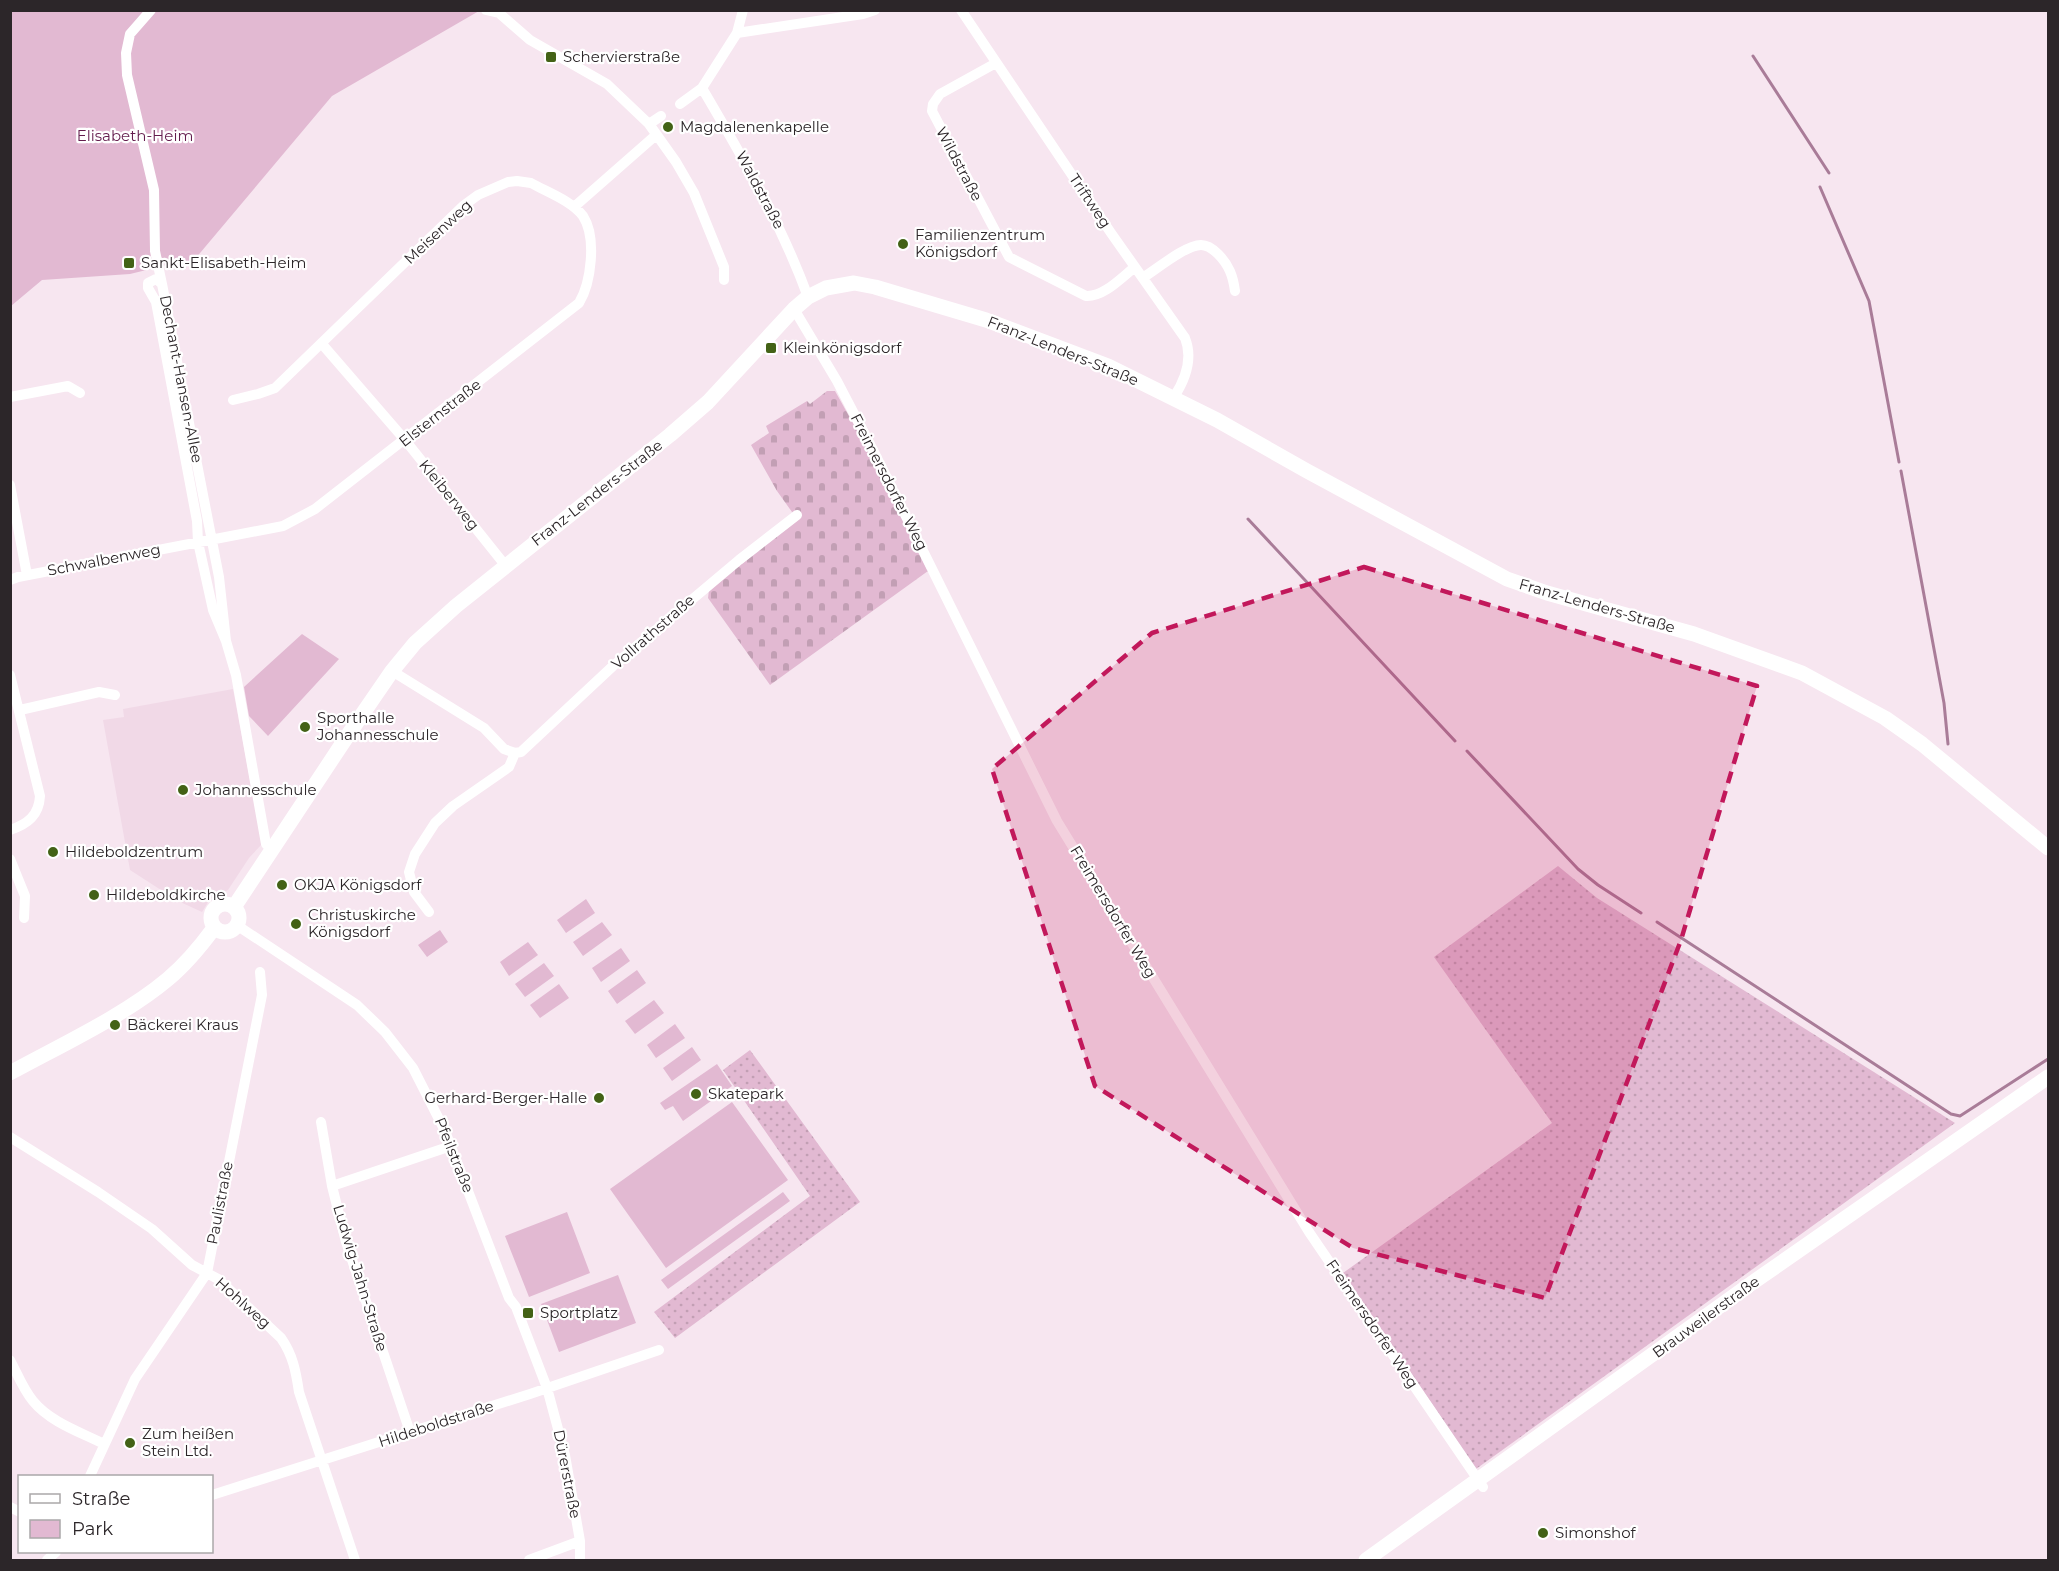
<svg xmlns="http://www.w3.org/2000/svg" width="2059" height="1571" font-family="Montserrat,sans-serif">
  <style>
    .built { fill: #f1d9e7 }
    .grass { fill: url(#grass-dots) }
    .cemetery { fill: url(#cemetery-stones) }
    .park { fill: #e2b9d2 }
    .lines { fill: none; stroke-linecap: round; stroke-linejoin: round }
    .stream { stroke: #a97c98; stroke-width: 3 }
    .street { stroke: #fff; stroke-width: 10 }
    .secondary { stroke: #fff; stroke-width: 15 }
    .marked { fill: #c2185b; fill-opacity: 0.2; stroke: #c2185b; stroke-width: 4.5; stroke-dasharray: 12 8; stroke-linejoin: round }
    .poi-dot { fill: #436216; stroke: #fff; stroke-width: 2 }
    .labels { text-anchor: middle; stroke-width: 4.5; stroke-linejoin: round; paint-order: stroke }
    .poi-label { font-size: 15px; fill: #2c2629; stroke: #fff; text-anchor: start }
    .park-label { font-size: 15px; fill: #631c4d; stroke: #fff }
    .street-label { font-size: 15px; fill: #2c2629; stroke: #fff }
  </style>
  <defs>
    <pattern id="grass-dots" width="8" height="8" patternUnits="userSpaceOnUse" patternTransform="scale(1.5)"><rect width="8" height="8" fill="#e2b9d2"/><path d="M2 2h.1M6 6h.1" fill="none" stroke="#c29fb4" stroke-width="1.8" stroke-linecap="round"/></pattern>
    <pattern id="cemetery-stones" width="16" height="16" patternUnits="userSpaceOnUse" patternTransform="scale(1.5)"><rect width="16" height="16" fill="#e2b9d2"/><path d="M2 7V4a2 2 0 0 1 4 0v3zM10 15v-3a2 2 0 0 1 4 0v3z" fill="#c29fb4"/></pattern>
  </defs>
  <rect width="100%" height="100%" fill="#f7e6f0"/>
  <path class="built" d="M233 689 262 844 249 858 228 890 210 899 202 912 178 901 130 870 103 720 124 717 123 709Z"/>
  <path class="grass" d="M1558 866 1597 898 1955 1123 1476 1469 1343 1273 1552 1123 1434 957Z
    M750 1050 860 1202 675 1338 654 1312 810 1196 723 1070Z"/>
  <path class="cemetery" d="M827 391H835L873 459 928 571 770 685 708 598 709 590 797 519 777 491 751 445 769 433 766 426 807 401 810 404Z"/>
  <path class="park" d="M11 11H479L332 96 195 259 191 261 167 265 130 274 42 280 11 306Z
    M302 634 339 659 268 736 249 716 244 687Z
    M586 899 595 913 566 933 557 920Z
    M602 922 612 935 583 956 573 942Z
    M440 930 448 942 427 957 418 945Z
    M528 942 538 955 509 976 500 962Z
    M621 948 630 961 601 982 592 968Z
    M544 963 554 976 525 997 515 984Z
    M637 970 646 983 617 1004 608 991Z
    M559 984 569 998 540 1018 530 1005Z
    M654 1000 664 1013 635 1034 625 1021Z
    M675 1024 685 1038 656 1058 647 1045Z
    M692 1047 701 1060 672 1081 663 1068Z
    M717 1064 732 1086 683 1121 673 1106 665 1110 660 1103Z
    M732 1102 788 1180 666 1268 610 1189Z
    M783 1192 790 1201 668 1289 661 1280Z
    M567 1212 590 1273 529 1297 505 1236Z
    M618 1275 636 1323 559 1352 541 1304Z"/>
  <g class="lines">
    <path class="stream" d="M1753 56 1829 173
      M1820 187 1869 301 1899 462
      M1901 471 1944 703 1948 744
      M1248 519 1455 741
      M1467 751 1578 869 1598 885 1641 913
      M1657 922 1951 1114 1960 1116 2048 1059"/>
    <path class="street" d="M151 10 130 34 126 53 127 75 154 190 155 251 162 284
      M486 10 499 13 530 40 607 84 649 124 676 162 694 193 724 267V280
      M961 10 1111 233 1185 338C1193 358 1185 380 1174 397
      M737 33 863 14 875 10
      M996 63 940 94 933 104 932 111 1009 257 1086 296C1104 297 1122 277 1135 267
      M702 88C742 156 781 223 808 297
      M680 104 702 88 737 33 743 10
      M649 124 661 116
      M574 207 656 135
      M1144 277C1158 268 1186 245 1201 245 1207 245 1214 250 1218 254 1229 265 1233 276 1235 291
      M794 309 837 381 874 452 1057 821 1309 1232 1483 1487
      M322 344 405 440 505 565
      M10 397 68 386 80 393
      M10 485 27 575
      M10 580 18 577 283 526 315 509 579 303C591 283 597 238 583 216 572 201 547 192 531 183L517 181 508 182 478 195 463 206 275 388 258 394 233 400
      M226 641 219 577 162 284 156 279 148 283V288L156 302 197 521 198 542 213 610 226 641 236 675 266 844 272 850
      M392 671 484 728 504 749 515 753 521 752 613 666 739 560 797 515
      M10 675 40 796C39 815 28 824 10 830
      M20 710 99 692 115 695
      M10 859 25 896 24 918
      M429 912 414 892 409 872 415 854 435 823 453 806 509 767 515 753
      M238 926 357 1005 385 1032 413 1068 445 1131 509 1298 516 1307 547 1388 565 1455 580 1541V1560
      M321 1122 332 1186 346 1242 410 1432
      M10 1137 98 1192 152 1229 192 1265 218 1279 281 1338C293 1355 296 1372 299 1392L355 1560
      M332 1186 451 1146
      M10 1360C17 1373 23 1389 33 1401 50 1422 80 1432 104 1444
      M90 1476 135 1379 207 1273 262 995 260 972
      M212 1495 530 1394 659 1350
      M10 1507 20 1512
      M47 1560 56 1552
      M529 1560 580 1541"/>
    <path class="secondary" d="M211 918a14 14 0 1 1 28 0a14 14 0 1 1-28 0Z
      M234 907 346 738 392 671 415 643 456 606 670 435 708 402 794 309 808 297 826 288 854 283 875 287 986 320 1108 366 1217 420 1307 471 1507 579 1547 593 1694 634 1802 673 1885 718 1922 744 2048 848
      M10 1073C61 1045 124 1016 168 979 186 964 200 947 214 928
      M1366 1560 1752 1283 2048 1077"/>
  </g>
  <path class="marked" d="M1364 567 1757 686 1681 940 1545 1298 1353 1248 1095 1086 992 769 1152 633Z"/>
  <g class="poi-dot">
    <rect x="545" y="51" width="12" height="12" rx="3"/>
    <circle cx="668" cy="127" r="6"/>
    <circle cx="903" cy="244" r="6"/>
    <rect x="123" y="257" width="12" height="12" rx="3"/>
    <rect x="765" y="342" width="12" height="12" rx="3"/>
    <circle cx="305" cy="727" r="6"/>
    <circle cx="183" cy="790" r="6"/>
    <circle cx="53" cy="852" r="6"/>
    <circle cx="282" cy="885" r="6"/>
    <circle cx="94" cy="895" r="6"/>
    <circle cx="296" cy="924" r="6"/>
    <circle cx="115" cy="1025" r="6"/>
    <circle cx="696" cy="1094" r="6"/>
    <circle cx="599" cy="1098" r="6"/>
    <rect x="522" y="1307" width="12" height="12" rx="3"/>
    <circle cx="130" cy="1443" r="6"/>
    <circle cx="1543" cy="1533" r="6"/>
  </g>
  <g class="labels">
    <g class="poi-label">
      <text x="563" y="62">Schervierstraße</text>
      <text x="680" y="132">Magdalenenkapelle</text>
      <text x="915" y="240">Familienzentrum<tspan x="915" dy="17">Königsdorf</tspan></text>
      <text x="141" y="268">Sankt-Elisabeth-Heim</text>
      <text x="783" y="353">Kleinkönigsdorf</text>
      <text x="317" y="723">Sporthalle<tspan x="317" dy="17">Johannesschule</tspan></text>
      <text x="195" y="795">Johannesschule</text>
      <text x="65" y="857">Hildeboldzentrum</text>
      <text x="294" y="890">OKJA Königsdorf</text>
      <text x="106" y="900">Hildeboldkirche</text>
      <text x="308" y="920">Christuskirche<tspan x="308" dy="17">Königsdorf</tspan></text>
      <text x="127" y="1030">Bäckerei Kraus</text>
      <text x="708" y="1099">Skatepark</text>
      <text x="587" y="1103" text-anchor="end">Gerhard-Berger-Halle</text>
      <text x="540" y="1318">Sportplatz</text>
      <text x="142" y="1439">Zum heißen<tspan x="142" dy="17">Stein Ltd.</tspan></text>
      <text x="1555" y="1538">Simonshof</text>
    </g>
    <g class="park-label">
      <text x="135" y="141">Elisabeth-Heim</text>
    </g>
    <g class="street-label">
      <text transform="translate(959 164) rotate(62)" y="5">Wildstraße</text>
      <text transform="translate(760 190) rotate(62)" y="5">Waldstraße</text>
      <text transform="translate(1090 201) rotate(56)" y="5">Triftweg</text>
      <text transform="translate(438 232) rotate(-43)" y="5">Meisenweg</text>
      <text transform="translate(1063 351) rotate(22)" y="5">Franz-Lenders-Straße</text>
      <text transform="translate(181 379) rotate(79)" y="5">Dechant-Hansen-Allee</text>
      <text transform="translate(440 413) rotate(-38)" y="5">Elsternstraße</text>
      <text transform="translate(889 482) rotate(63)" y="5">Freimersdorfer Weg</text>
      <text transform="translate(597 493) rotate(-38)" y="5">Franz-Lenders-Straße</text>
      <text transform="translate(449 495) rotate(51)" y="5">Kleiberweg</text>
      <text transform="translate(104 560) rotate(-11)" y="5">Schwalbenweg</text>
      <text transform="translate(1597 606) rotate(16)" y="5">Franz-Lenders-Straße</text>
      <text transform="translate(653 632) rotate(-41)" y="5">Vollrathstraße</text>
      <text transform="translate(1113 912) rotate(59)" y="5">Freimersdorfer Weg</text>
      <text transform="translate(454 1155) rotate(68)" y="5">Pfeilstraße</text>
      <text transform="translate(220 1203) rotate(-79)" y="5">Paulistraße</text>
      <text transform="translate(360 1278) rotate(73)" y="5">Ludwig-Jahn-Straße</text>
      <text transform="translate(243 1303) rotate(42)" y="5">Hohlweg</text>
      <text transform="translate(1706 1317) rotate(-36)" y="5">Brauweilerstraße</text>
      <text transform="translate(1372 1324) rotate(56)" y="5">Freimersdorfer Weg</text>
      <text transform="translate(436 1424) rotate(-18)" y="5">Hildeboldstraße</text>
      <text transform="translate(567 1474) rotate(79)" y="5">Dürerstraße</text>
    </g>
  </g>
  <rect width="2059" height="1571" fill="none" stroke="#2c2629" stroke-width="24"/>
  <rect x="18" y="1475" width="195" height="78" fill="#ffffff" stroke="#aba8a9" stroke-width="1.5"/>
  <rect x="30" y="1494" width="30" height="9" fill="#ffffff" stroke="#aba8a9" stroke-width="1.5"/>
  <text x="72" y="1505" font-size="18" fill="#2c2629">Straße</text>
  <rect x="30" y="1520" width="30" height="18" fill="#e2b9d2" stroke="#aba8a9" stroke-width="1.5"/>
  <text x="72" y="1535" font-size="18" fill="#2c2629">Park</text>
</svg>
